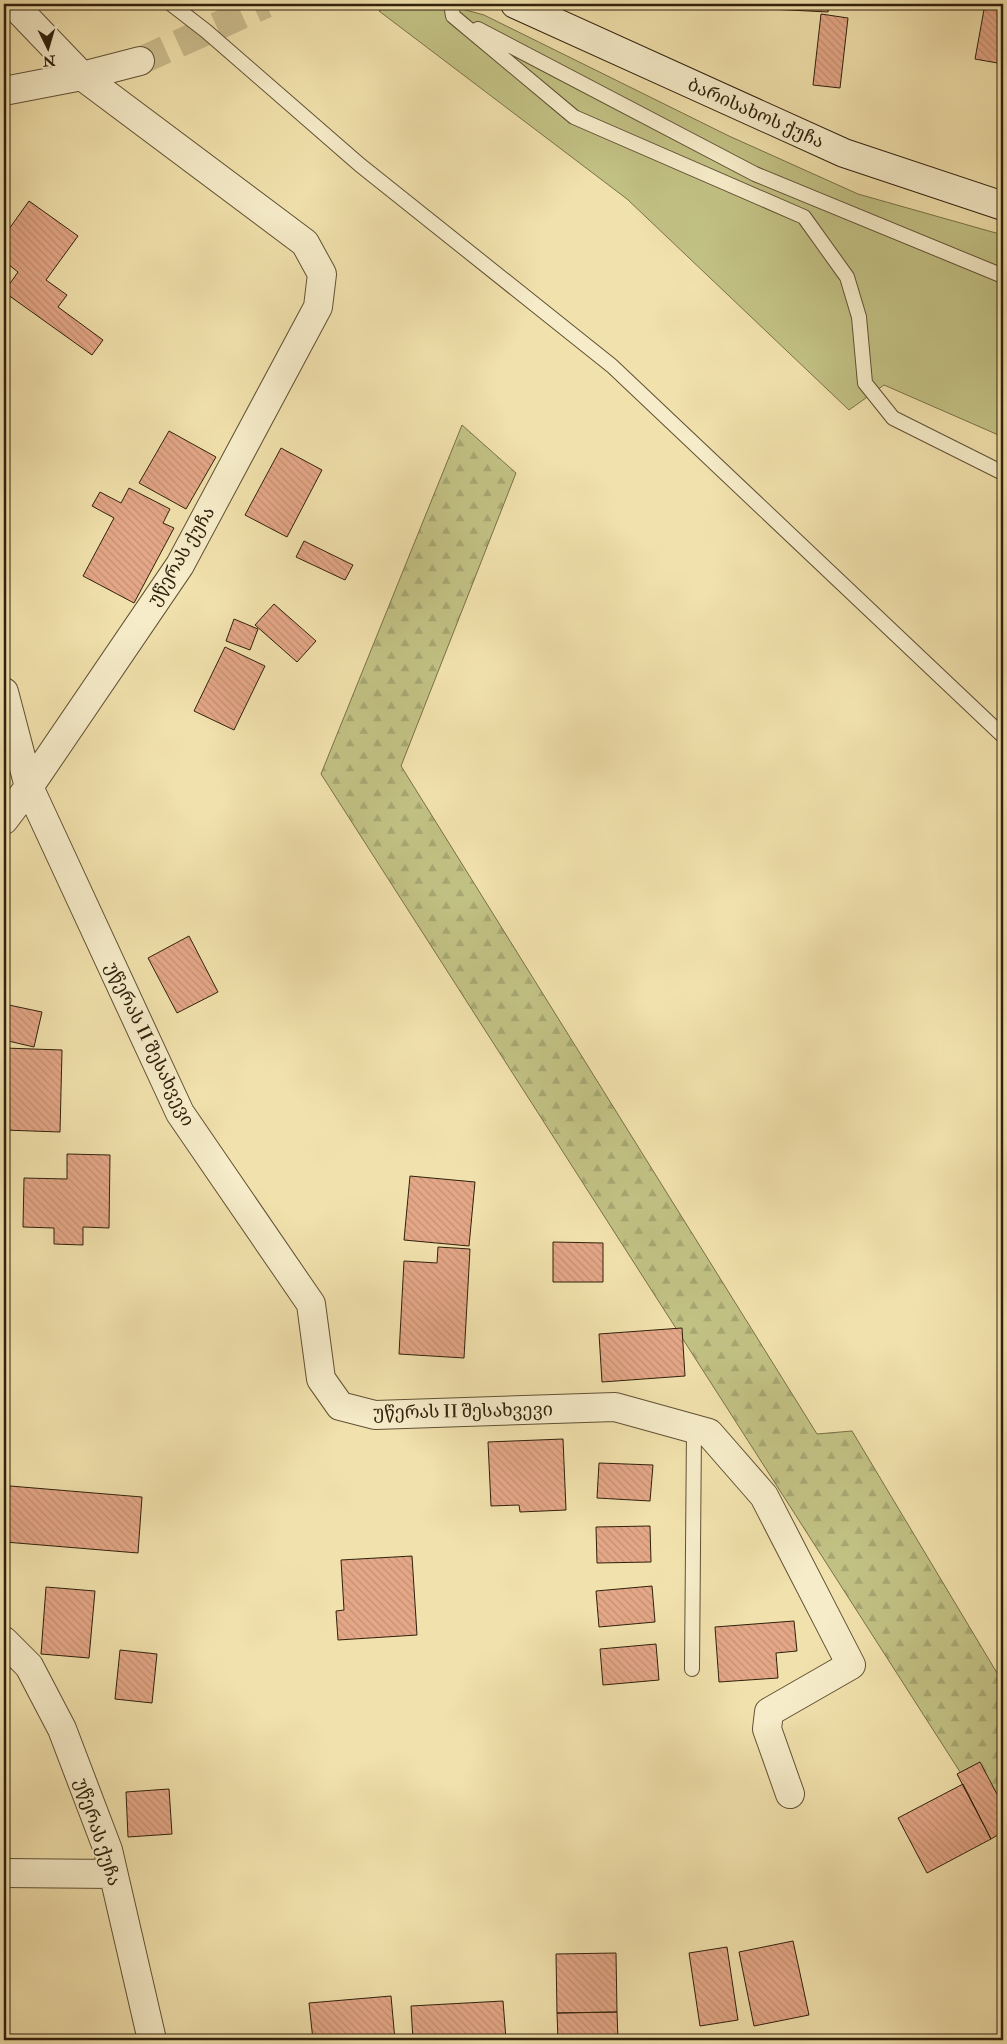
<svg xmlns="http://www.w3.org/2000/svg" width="1007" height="2044" font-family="'IM FELL Double Pica','Noto Serif Georgian',serif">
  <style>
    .grass { fill: #c2c184; stroke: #797148 }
    .forest { fill: url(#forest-firs); stroke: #797148 }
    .building { fill: url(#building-back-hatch); stroke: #30210c }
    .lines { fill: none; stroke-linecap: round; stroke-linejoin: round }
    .street-tunnel { stroke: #cabb8c; stroke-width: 28; stroke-dasharray: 28 14; stroke-linecap: butt }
    .lane-casing { stroke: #605134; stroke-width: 16 }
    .street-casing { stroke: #605134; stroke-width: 30 }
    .secondary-casing { stroke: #30210c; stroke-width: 30 }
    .lane { stroke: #f6ecc9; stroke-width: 14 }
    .street { stroke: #f6ecc9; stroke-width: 28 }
    .secondary { stroke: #f6ecc9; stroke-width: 28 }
    .labels { text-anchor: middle; stroke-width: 4; stroke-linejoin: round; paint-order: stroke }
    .street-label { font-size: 18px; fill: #30210c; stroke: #f6ecc9 }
  </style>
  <defs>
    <pattern id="forest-firs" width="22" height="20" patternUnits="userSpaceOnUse" patternTransform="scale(1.25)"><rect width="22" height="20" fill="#c2c184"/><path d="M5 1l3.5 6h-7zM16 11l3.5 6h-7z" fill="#a7a671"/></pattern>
    <pattern id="building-back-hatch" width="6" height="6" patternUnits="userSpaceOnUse" patternTransform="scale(1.25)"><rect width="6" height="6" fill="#e4a787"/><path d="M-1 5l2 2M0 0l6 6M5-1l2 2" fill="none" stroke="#c48f73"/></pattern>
  </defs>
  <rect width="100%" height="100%" fill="#f1e1ac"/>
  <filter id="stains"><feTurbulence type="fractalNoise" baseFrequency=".004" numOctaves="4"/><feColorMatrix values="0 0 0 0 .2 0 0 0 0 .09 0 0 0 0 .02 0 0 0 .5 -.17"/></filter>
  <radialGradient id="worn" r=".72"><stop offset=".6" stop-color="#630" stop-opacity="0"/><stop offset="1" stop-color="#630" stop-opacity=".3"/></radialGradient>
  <path class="grass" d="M390 4H444L484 15 729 136 858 194 1003 235V437L884 385 849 410 627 199 379 11Z"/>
  <path class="forest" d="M462 425 516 473 401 766 817 1434 852 1431 1003 1683V1839L321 774Z"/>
  <path class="building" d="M770 4H829L828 12 769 9Z
    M985 4H1003V64L975 59Z
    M821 14 848 18 840 88 813 85Z
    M29 201 78 236 46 280 67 295 58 307 103 340 92 355 4 292 18 272 4 261V236Z
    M169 431 216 457 186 509 139 483Z
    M281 448 322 470 287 537 245 515Z
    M129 488 170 509 163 523 174 528 134 603 83 576 114 518 92 506 100 492 121 503Z
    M304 541 353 565 345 580 296 557Z
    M274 604 316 641 297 662 255 625Z
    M234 619 258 629 250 650 226 641Z
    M225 647 265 666 234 730 194 711Z
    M189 936 218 992 177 1013 148 958Z
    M4 1004 42 1012 34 1047 4 1040Z
    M4 1048 62 1050 60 1132 4 1130Z
    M67 1154 110 1155 109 1228 83 1227V1245L54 1244V1228L23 1227 24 1178 67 1179Z
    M410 1176 475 1182 469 1246 404 1240Z
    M553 1242 603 1243V1282H553Z
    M438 1247 470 1249 464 1358 399 1354 404 1261 437 1263Z
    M682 1328 685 1376 602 1382 599 1334Z
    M563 1439 566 1510 520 1512 519 1505 491 1506 488 1442Z
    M599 1463 653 1465 650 1501 597 1498Z
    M10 1486 142 1497 138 1553 5 1542Z
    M650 1526 651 1562 597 1563 596 1527Z
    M412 1556 417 1635 338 1640 336 1611 344 1610 341 1560Z
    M652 1586 655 1622 599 1627 596 1591Z
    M46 1587 95 1591 89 1658 41 1654Z
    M794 1621 797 1651 776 1653 778 1678 719 1682 715 1627Z
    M656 1644 659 1680 603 1685 600 1649Z
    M120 1650 157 1654 152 1703 115 1699Z
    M4 1672H7L5 1716H4Z
    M980 1762 998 1796 1003 1794V1832L991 1839 957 1774Z
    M963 1784 991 1839 927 1873 898 1818Z
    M169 1789 172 1834 128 1837 126 1792Z
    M793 1941 809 2015 754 2026 739 1952Z
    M727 1947 738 2020 700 2026 689 1953Z
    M616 1953 617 2012 557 2013 556 1954Z
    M391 1996 395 2040H313L309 2003Z
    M503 2001 506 2039 522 2038V2040H413L411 2006Z
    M617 2012 618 2040H558L557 2013Z"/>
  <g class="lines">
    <path class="street-tunnel" d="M140 61 266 4"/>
    <g class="lane-casing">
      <path id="lane" d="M171 4 206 31 360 165 612 366 1003 736
        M451 4 453 16 574 117 804 217 847 277 859 317 865 383 893 418 1003 473
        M478 29 755 174 1003 276
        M692 1669 694 1429"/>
    </g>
    <g class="street-casing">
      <path id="street" d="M4 91 82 76 140 61
        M4 692 29 787 180 1113 311 1304 321 1379 340 1406 375 1415 615 1407 709 1433 764 1496 851 1665 769 1712 767 1729 790 1794
        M4 820 29 787 180 565 318 307 322 274 305 243 82 76 13 4
        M4 1641 29 1666 62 1729 108 1850 152 2040
        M4 1873 113 1874"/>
    </g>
    <g class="secondary-casing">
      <path id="secondary" d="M515 4 844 153 1003 206"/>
    </g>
    <use href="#lane" class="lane"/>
    <use href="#street" class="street"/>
    <use href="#secondary" class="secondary"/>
  </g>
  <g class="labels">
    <g class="street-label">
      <text transform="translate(756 113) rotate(24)" y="6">ბარისახოს ქუჩა</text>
      <text transform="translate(181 556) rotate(-59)" y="6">უწერას ქუჩა</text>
      <text transform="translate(150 1044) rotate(64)" y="6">უწერას II შესახვევი</text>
      <text transform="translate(463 1411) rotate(-1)" y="6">უწერას II შესახვევი</text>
      <text transform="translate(98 1832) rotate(72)" y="6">უწერას ქუჩა</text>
    </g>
  </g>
  <rect width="1007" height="2044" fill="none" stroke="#f1e1ac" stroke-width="20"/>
  <rect x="5" y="5" width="997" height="2034" fill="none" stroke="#30210c" stroke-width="2.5"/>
  <rect x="10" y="10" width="987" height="2024" fill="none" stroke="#30210c"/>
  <g transform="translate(48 48) rotate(175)" stroke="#f6ecc9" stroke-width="4" paint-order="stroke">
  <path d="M0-4L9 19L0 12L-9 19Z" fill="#30210c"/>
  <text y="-8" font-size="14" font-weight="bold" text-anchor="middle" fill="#30210c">N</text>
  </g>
  <rect width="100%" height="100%" filter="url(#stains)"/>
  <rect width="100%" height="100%" fill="url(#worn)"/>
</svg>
